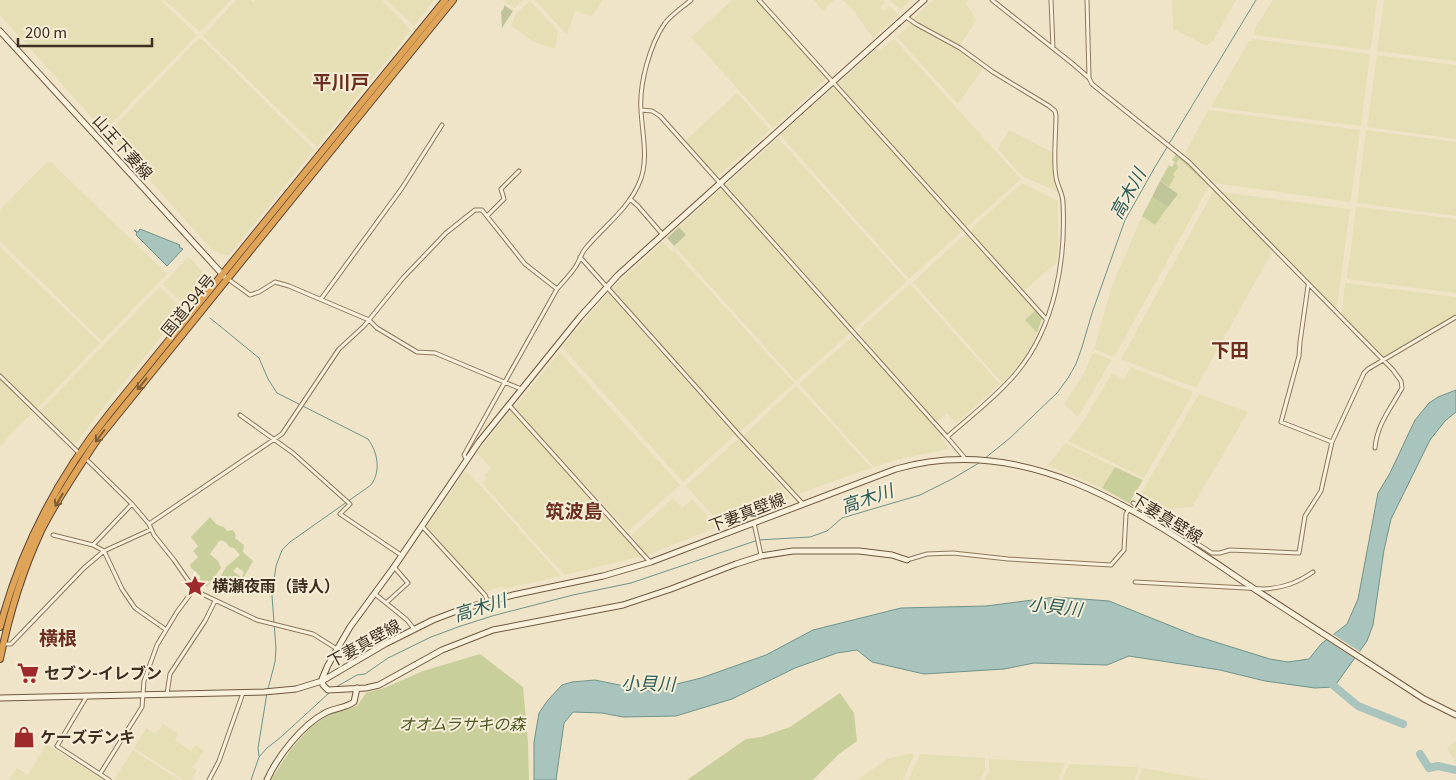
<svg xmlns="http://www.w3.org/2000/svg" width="1456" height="780" font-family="Georgia,'Noto Sans JP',serif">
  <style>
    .farmland { fill: #e6deb5 }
    .green { fill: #c9cf9b }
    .cemetery { fill: #bfc49a }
    .water { fill: #a9c4bc; stroke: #6f938a }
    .pier { fill: #f0e4c8 }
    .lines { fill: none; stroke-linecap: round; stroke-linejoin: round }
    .stream { stroke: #6f938a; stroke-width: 1 }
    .river { stroke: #a9c4bc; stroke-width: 8 }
    .street-casing { stroke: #8d765c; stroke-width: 5 }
    .secondary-casing { stroke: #6f573f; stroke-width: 7 }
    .highway-casing { stroke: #5b4430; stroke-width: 8 }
    .street { stroke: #faf1dc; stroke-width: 3 }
    .secondary { stroke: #faf1dc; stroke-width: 5 }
    .highway { stroke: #e0a458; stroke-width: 6 }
    .oneway { stroke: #7e5d36 }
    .labels { text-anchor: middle; stroke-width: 4; stroke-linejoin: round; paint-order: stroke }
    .street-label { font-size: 16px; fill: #3d2e20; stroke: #f7eed8 }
    .poi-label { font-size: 16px; font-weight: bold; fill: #3d2e20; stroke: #f7eed8; text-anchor: start }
    .park-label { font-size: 16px; font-style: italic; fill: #4d5a26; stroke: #f7eed8 }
    .water-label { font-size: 18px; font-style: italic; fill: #2f5d5a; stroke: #f7eed8 }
    .quarter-label { font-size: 19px; font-weight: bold; fill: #6b2e1e; stroke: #f7eed8 }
  </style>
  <rect width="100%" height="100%" fill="#f0e4c8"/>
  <path class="farmland" d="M0 0H160L197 35 105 130H103L0 15Z
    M165 0H231L200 32Z
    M236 0H251L253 2 256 0H382L411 30 317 147 203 36Z
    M386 0H434L414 26Z
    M502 0H523L514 8Z
    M535 0H603L592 16 575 11 567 35Z
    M732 0H757L827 78 773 128 691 37Z
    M814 0H834L823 11Z
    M843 0H883L885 2 881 7V9L884 11 889 6 899 15 873 38 856 14Z
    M889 0H910L901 10Z
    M933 0H968L966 4 972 12 976 21 960 45 919 24 913 19Z
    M1172 0H1236L1213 41 1207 46 1173 29Z
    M1273 0H1377L1371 48 1368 50 1255 35 1254 30Z
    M1384 0H1456V61L1377 51Z
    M530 1 558 31 555 49 534 42 511 26 516 14Z
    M911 23 960 49 984 67 958 104 897 37Z
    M199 38 203 40 314 150 229 255 220 254 212 250 108 133Z
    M894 39 1021 179 968 226 966 227 837 85 876 49 879 51Z
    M1252 39 1370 54 1361 126 1211 107 1249 41H1252Z
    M1377 55 1456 65V139L1367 127Z
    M836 88 962 228 960 233 909 279 780 135 832 89Z
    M737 93 770 130 720 174 715 176 684 142Z
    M1208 110 1360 130 1351 200 1350 202 1214 183 1185 153Z
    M1009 130 1054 153V179L1059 191 1058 192 1022 176 998 149Z
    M1366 130 1456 142V216L1357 203Z
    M778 138 907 281 854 329 725 186Z
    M1178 159 1209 186 1114 357 1094 349 1112 286 1142 216 1155 225 1178 194 1169 187 1175 176 1173 175 1178 167 1176 163Z
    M47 162 49 163 51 162 54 165 167 274 102 341 0 241V210Z
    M1022 183 1058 201V252L1056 263 1024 291 971 232 973 227Z
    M720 190H723L849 330V334L796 381 674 246 686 235 679 227Z
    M1214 190 1265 242 1272 252 1196 388 1121 359Z
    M1221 192 1350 209 1337 307 1335 308Z
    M1359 207 1456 219V293L1347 279 1356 208Z
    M963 236 965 237 967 236 1036 310 1025 320 1037 333 1032 344 1023 360 1002 383 913 282Z
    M663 242 672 252 674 251 794 383 741 431H738L610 290Z
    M0 247 100 343 36 410 0 374Z
    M188 257 190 259 191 258 208 279 185 306 163 284Z
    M1345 283 1456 297V315L1383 357 1342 314Z
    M910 284 1000 384 956 423 947 413 937 422 859 334 861 328Z
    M160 287 183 310 98 414 76 444 62 434 39 412Z
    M608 293 735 435 683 482 562 347Z
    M853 336 869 351 943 434 941 437 949 449 904 458 874 467 799 384Z
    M560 352 680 485 628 531 558 456 515 407Z
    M1093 353 1110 359 1111 361 1078 417 1064 404 1084 373Z
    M1131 367 1191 391 1193 393 1144 478 1068 441 1083 422 1112 373 1124 380Z
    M0 379 33 412 0 446Z
    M796 386 829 421 871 468 795 495 743 436Z
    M1199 394 1248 412 1192 507 1149 510 1137 500Z
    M511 410 643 556 565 575 545 554 482 483 487 478 484 475 491 468 477 453Z
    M737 440H740L790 498 722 526 686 486Z
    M1066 443 1115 467 1102 488 1047 465Z
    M465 471 480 485 561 576 504 589 502 586 488 591 482 589 427 527Z
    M673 498 682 508 692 499 718 527 647 555 631 536Z
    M163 724 178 734 175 740 191 751 196 745 204 751 193 767 197 770 191 780H184L134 748 146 728 156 734Z
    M1456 741V764L1447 748Z
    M46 744 103 780H9L17 768 28 775Z
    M133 750 180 780H114Z
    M912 753 914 755 903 780H857L887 759Z
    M920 754 985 758V769L980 780H908Z
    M989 759 1065 763 1058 780H984L989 770Z
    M1069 764 1137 767 1139 769 1134 780H1062Z
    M1143 768 1210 780H1138Z"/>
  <path class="green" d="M1176 154C1187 162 1203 174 1209 186L1179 159 1176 163 1178 167 1173 175 1175 176 1169 187 1160 181 1169 165 1172 167 1175 162 1172 160Z
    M1152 197 1168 207 1155 225 1142 216Z
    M1036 310 1042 318 1037 333 1025 320Z
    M1115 467 1143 480 1129 503 1102 488Z
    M210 517 217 525 224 527 227 531 233 530 236 535 235 538 244 545 243 552 253 561 244 577H242L244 572 237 567 233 571 241 577 236 582 240 585 237 590 219 579 226 567 240 555 234 548 230 547C226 544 226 540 219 541L210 554 218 561 221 568 207 587 204 585 199 588 200 591 197 586 200 583V576L191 568 190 565 198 557 193 551 198 546 191 537Z
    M480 654 523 687 528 742 529 780H271L291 749 311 727 328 715 357 706 366 693 384 688 423 671Z
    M840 693 854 713 857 741 839 754 813 780H687L746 739 761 737 790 727Z"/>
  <path class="cemetery" d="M504 5 513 11 502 28 501 12 504 8Z
    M1160 181 1178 194 1168 207 1152 197Z
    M679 227 686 235 674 246 667 238Z"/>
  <path class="water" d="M140 229 180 245 179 247 183 249 167 266 136 235 137 233 134 230 138 232Z
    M1456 390V412L1445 421 1430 440 1391 519 1384 550 1373 625 1367 641 1334 687 1315 688 1265 681 1220 670 1129 656 1107 665 1034 663 1004 669 924 674 872 662 857 650 837 653 795 668 732 699 676 716 623 717 602 713 573 712 564 723 556 780H534V742L539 713 548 700 562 685 572 682 595 680 649 691 701 678 766 655 813 630 901 608 986 606 1056 597 1109 601 1196 636 1270 659 1288 662 1309 659 1321 644 1347 624 1358 599 1378 493 1390 473 1415 420 1429 403 1438 397Z"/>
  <path class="pier" d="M1331 633 1362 653 1357 660 1324 638Z"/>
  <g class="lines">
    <path class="stream" d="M210 318 259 358 268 379 277 393 368 439C378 453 381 471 371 485L290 542 282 550 276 566 272 596 276 649 275 662 268 689
      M984 459 1010 438 1057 393 1068 378 1076 364 1082 347 1092 313 1125 220 1155 167 1256 0
      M336 687 357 675 365 674 388 658 431 637 458 627 492 616 573 595 631 583 758 540 810 537 827 531 842 518 920 495 952 479 979 463
      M259 756 258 748 267 693
      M251 780 259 757 267 748 281 737 329 693"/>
    <path class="river" d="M1328 681 1358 706 1403 724
      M1420 754 1429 768 1438 766 1456 770"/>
    <g class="street-casing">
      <path id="street" d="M759 0 1046 319
        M992 0 1073 64 1089 78 1092 84 1189 162 1393 370 1401 381 1402 388C1391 408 1377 424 1375 448
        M1051 0 1053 48
        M1087 0 1089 77
        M906 17 916 24 960 48 993 72 1049 106 1055 111 1056 116C1056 134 1053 161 1056 177 1057 186 1063 193 1063 203 1066 260 1055 326 1017 372 997 396 971 416 947 437
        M641 110 652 111 660 116 947 437 964 457V459
        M630 199 638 206 663 235
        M487 216 504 199 501 189 519 171
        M580 257 739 435 803 504
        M228 279 250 295 259 292 275 282 289 286 369 320 377 328 417 352 435 353 521 389
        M1308 286 1300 342 1299 356 1281 422 1332 442
        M321 299 402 188 442 125
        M0 376 80 454
        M509 405 650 562
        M240 415 293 453 350 504 340 514 401 555
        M85 458 132 504 149 524 154 535 174 560 190 583 200 593 257 620 313 634 337 649
        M467 460 464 455 557 289C563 282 571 274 576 266 580 260 581 254 585 249 603 227 629 209 640 181 649 159 642 133 641 110 639 84 650 44 665 23 672 14 683 7 691 0
        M1133 503 1212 553H1220L1230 550 1299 553 1305 516 1321 491 1332 442 1364 373 1368 369 1456 317
        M754 523 761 555
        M149 524 282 434 339 349 364 326 403 278 446 233 475 210H482L525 264 557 289
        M422 526 485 595 488 602
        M53 535 93 545 104 551 150 530
        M93 545 132 504
        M907 560 927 554 953 553 1008 559 1111 565 1124 550 1126 514 1129 509
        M1135 582 1264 589C1283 588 1297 583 1313 572
        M375 594 407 620 414 629
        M386 603 408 583 394 567
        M4 644H11L84 568 104 551 122 589 135 608 165 629
        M167 694 170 674 205 621 215 601
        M87 696 57 746 109 780
        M100 774 142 707 144 681 157 645 177 612 194 589
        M209 780 219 761 243 693"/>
    </g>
    <g class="secondary-casing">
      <path id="secondary" d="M0 31 224 276
        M907 560 892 555 859 551H793L761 556 736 564 671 589 623 605 493 630 442 650 379 685 366 688 328 690 323 685 322 679 328 665 350 627 394 567 479 442 580 317 618 275 924 0
        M0 698 264 692 296 689 322 681 385 644 433 620 462 609 513 595 603 576 651 562 896 469C1034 429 1154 522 1262 594 1316 629 1370 664 1424 699L1456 715
        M267 780C277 757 302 725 325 713 334 708 346 708 354 702L357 688"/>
    </g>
    <g class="highway-casing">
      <path id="highway" d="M0 627C21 548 58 477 109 414L445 0
        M0 659C9 615 22 572 41 531 57 499 77 470 97 440L453 0"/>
    </g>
    <use href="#street" class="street"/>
    <use href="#secondary" class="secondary"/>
    <use href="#highway" class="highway"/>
  </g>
  <defs><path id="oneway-shaft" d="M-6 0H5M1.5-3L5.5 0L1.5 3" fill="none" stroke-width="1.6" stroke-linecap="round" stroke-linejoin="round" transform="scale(1.25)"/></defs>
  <g class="oneway">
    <use href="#oneway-shaft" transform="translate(142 384) rotate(129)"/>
    <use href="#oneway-shaft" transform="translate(100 436) rotate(127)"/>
    <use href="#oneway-shaft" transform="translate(59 500) rotate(120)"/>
  </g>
  <defs>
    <g id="sight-bare" transform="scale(1.725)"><path d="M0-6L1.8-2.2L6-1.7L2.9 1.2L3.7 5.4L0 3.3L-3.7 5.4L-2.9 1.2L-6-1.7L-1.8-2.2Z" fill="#9e2a2b" stroke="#f7eed8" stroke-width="2.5" paint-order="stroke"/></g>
    <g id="supermarket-bare" transform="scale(1.725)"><path d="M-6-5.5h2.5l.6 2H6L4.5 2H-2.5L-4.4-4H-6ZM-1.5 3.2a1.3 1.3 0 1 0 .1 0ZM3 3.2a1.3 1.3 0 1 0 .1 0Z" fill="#9e2a2b" stroke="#f7eed8" stroke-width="2.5" paint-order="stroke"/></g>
    <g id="shop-bare" transform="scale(1.725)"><path d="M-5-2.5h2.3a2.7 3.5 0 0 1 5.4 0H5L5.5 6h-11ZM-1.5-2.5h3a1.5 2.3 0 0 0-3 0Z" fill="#9e2a2b" stroke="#f7eed8" stroke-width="2.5" paint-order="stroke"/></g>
  </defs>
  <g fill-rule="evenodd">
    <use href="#sight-bare" x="195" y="586"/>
    <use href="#supermarket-bare" x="28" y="673"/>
    <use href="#shop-bare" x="24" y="737"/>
  </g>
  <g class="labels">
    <g class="street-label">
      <text transform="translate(123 147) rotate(48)" y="6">山王下妻線</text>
      <text transform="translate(188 305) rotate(-51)" y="6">国道294号</text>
      <text transform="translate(747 512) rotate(-21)" y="6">下妻真壁線</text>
      <text transform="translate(1167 518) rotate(31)" y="6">下妻真壁線</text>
      <text transform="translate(364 643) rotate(-29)" y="6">下妻真壁線</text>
    </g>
    <g class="poi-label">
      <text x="212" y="592">横瀬夜雨（詩人）</text>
      <text x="44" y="679">セブン-イレブン</text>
      <text x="40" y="743">ケーズデンキ</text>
    </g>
    <g class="park-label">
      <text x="462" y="730">オオムラサキの森</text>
    </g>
    <g class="water-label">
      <text transform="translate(1128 194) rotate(-61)" y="6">高木川</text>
      <text transform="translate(867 499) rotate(-19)" y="6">高木川</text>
      <text transform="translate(1055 607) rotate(7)" y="6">小貝川</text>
      <text transform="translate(480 608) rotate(-17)" y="6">高木川</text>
      <text transform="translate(648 684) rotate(1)" y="6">小貝川</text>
    </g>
    <g class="quarter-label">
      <text x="341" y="89">平川戸</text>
      <text x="1230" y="357">下田</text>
      <text x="574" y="518">筑波島</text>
      <text x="58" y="645">横根</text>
    </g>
  </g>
  <path d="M18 38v8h134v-8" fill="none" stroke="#3d2e20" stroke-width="2.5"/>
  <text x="25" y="38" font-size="15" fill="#3d2e20" stroke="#f7eed8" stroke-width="4" paint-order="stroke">200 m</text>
</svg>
